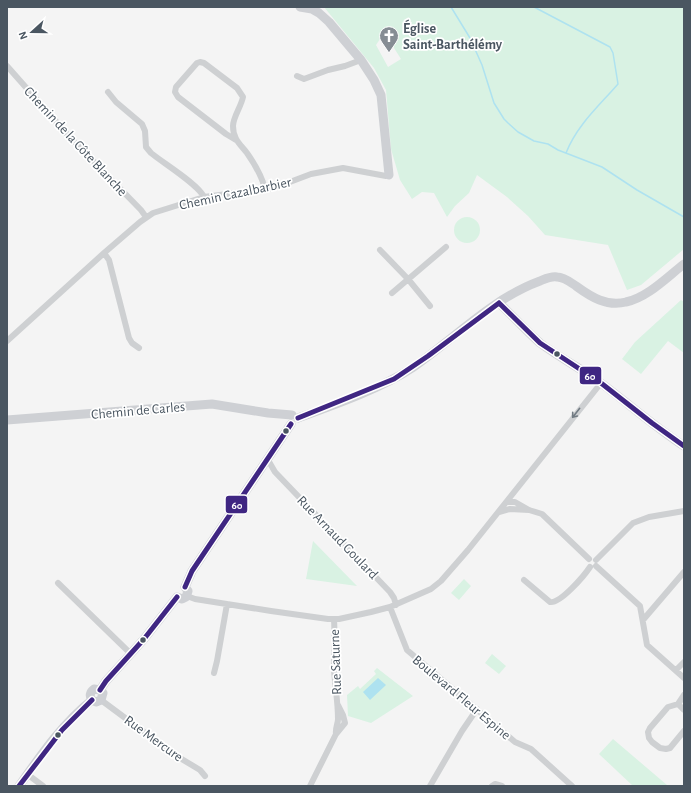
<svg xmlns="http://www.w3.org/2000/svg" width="691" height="793" font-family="'Alegreya Sans',sans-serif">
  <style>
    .green { fill: #d9f2e3; fill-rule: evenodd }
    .water { fill: #aee2f0 }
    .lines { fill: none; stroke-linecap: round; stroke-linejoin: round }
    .stream { stroke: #aee2f0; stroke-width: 1.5 }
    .street { stroke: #ced0d2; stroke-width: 6 }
    .secondary { stroke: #ced0d4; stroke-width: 9 }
    .bus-1-casing { stroke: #fff; stroke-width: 8 }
    .bus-1 { stroke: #3f2682; stroke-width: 5 }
    .oneway { stroke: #727b83 }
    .bus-dot { fill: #4a5661; stroke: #fff; stroke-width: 1.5 }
    .labels { text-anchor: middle; stroke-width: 3.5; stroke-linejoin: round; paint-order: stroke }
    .poi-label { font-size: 14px; font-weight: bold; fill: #4a5661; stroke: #fff; text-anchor: start }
    .street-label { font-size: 14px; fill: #4a5661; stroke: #fff }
    .line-badge { stroke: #fff; stroke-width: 1.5 }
    .badge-label { font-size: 11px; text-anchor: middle; font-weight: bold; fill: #fff }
  </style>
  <rect width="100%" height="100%" fill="#f4f4f4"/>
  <path class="green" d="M324 7H684V249L641 285 627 290 608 245 545 235 528 216 507 197 477 175 469 193 455 206 447 217 434 193 422 192 412 199 400 180 391 149 386 90 374 68ZM387 37 401 59 388 67 376 45 380 39Z
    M454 230a13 13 0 1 1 26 0a13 13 0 1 1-26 0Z
    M681 300 684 302V353L668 341 641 374 622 359 635 342Z
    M313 541 357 586 306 579Z
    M464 579 471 586 459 600 451 593Z
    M492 654 506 666 499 674 485 663Z
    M377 668 413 696 371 723 348 716 347 695 358 686 360 689 376 674 374 671Z
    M613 739 667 785 666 786H633L599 754Z"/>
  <path class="water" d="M378 678 386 685 370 700 363 692Z"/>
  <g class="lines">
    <path class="stream" d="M451 7 470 38 482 65 494 103 504 119 508 123 518 132 534 141 548 144 558 150 602 167 637 190 684 217
      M534 7 610 47 613 53 618 84C599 106 577 125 566 153"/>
    <path class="street" d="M7 66 68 135 141 210 146 217
      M297 76 304 79 328 70 345 66 361 60
      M108 92 116 102 142 124 145 131 146 147 151 153C163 163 198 184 204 197
      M236 140 226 134 178 97 175 92 176 87 197 63 200 62 204 63 237 88 243 97C241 107 233 117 233 126 233 139 240 144 247 153 254 163 262 177 265 189
      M380 250 408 279 430 306
      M104 253 109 260 129 338 132 343 139 348
      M392 293 446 247
      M7 341 104 253 140 222 153 213 204 197 274 188 311 174 343 168 386 176 389 175
      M268 460 275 472 390 592 394 598 396 605
      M507 502H515L529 510 542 514 589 559
      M499 512 510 509 529 510
      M596 560 633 523 649 517 684 511
      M596 566 640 606 647 645 684 678
      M524 580 550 602C560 604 584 576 590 567
      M58 583 131 654
      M187 596 195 599 271 611 328 619H339L371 612 390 607 431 589 441 581 468 550 601 383
      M390 607 407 650 515 742 531 749 572 786
      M334 619C335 635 334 652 334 669 335 686 338 702 338 719 338 724 335 728 336 734L345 723 343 715 338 705
      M643 620 684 572
      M676 670 684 662
      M214 673 217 661 227 604
      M101 700 175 755 200 770 205 776
      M678 704 668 707 650 728 648 732 649 738 652 742 660 748 666 749 670 748 684 731
      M678 704 684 695
      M678 704 684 710
      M27 774 43 786
      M310 786 336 734
      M430 786 462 731 477 709
      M492 786 495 784 502 786"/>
    <path class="secondary" d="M300 7 312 9 319 13 329 22 361 60 374 80 381 95 389 175
      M499 303C513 316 526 331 540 343 560 358 582 369 601 383 629 404 655 427 684 446
      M298 418C334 405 380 389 412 368 454 339 491 299 540 281 545 279 551 276 557 277 564 277 570 282 576 286 591 297 607 307 626 302 648 297 666 278 684 264
      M7 420 212 404 268 413 292 415
      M185 587 192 571 291 424
      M177 597 182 599 186 597 188 591 185 587
      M100 690 106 681 144 639 177 597
      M92 700 96 702 101 700 103 693 100 690
      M92 700C89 696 90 692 94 689L100 690
      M19 786C41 755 62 724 92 700"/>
    <g class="bus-1-casing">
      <path id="bus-1" d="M499 303 540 343 601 383 652 423 684 446
        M298 418 394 379 428 356 499 303
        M185 587 192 571 291 424
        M100 690 106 681 144 639 177 597
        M19 786 62 730 92 700"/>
    </g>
    <use href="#bus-1" class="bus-1"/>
  </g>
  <defs><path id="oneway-shaft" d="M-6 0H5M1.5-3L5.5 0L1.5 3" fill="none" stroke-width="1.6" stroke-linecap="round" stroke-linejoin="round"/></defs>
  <use class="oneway" href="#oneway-shaft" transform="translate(576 413) rotate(128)"/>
  <defs>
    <g id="church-pin" transform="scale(1)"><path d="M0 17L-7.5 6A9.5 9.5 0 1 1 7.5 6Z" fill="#868d94" stroke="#fff"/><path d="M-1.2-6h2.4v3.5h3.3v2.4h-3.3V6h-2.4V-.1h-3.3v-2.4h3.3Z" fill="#fff"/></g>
  </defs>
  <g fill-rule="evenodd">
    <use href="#church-pin" x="389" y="36"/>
  </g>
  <g class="bus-dot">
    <circle cx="557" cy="354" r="3.5"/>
    <circle cx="286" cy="431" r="3.5"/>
    <circle cx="143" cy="640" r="3.5"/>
    <circle cx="58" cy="735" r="3.5"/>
  </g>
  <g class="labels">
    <g class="poi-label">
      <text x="403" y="33">Église<tspan x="403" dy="16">Saint-Barthélémy</tspan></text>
    </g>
    <g class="street-label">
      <text transform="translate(76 141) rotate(47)" y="5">Chemin de la Côte Blanche</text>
      <text transform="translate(235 193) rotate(-12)" y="5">Chemin Cazalbarbier</text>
      <text transform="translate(138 410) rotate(-5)" y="5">Chemin de Carles</text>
      <text transform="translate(338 537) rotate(46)" y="5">Rue Arnaud Goulard</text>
      <text transform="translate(335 662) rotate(-92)" y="5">Rue Saturne</text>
      <text transform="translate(462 697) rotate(40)" y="5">Boulevard Fleur Espine</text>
      <text transform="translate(154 738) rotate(36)" y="5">Rue Mercure</text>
    </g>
  </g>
  <g class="line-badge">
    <rect x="579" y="366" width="23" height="19" rx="4" fill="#3f2682"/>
    <rect x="225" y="495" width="23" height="19" rx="4" fill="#3f2682"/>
  </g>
  <g class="badge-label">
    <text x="590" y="380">60</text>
    <text x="237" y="509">60</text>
  </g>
  <rect width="691" height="793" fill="none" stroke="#4a5661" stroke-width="16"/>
  <g transform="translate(32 32) rotate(249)" stroke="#ffffff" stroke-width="3" paint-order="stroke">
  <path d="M0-3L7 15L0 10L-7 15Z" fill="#4a5661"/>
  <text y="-6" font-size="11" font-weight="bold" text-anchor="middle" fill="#4a5661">N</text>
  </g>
</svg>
